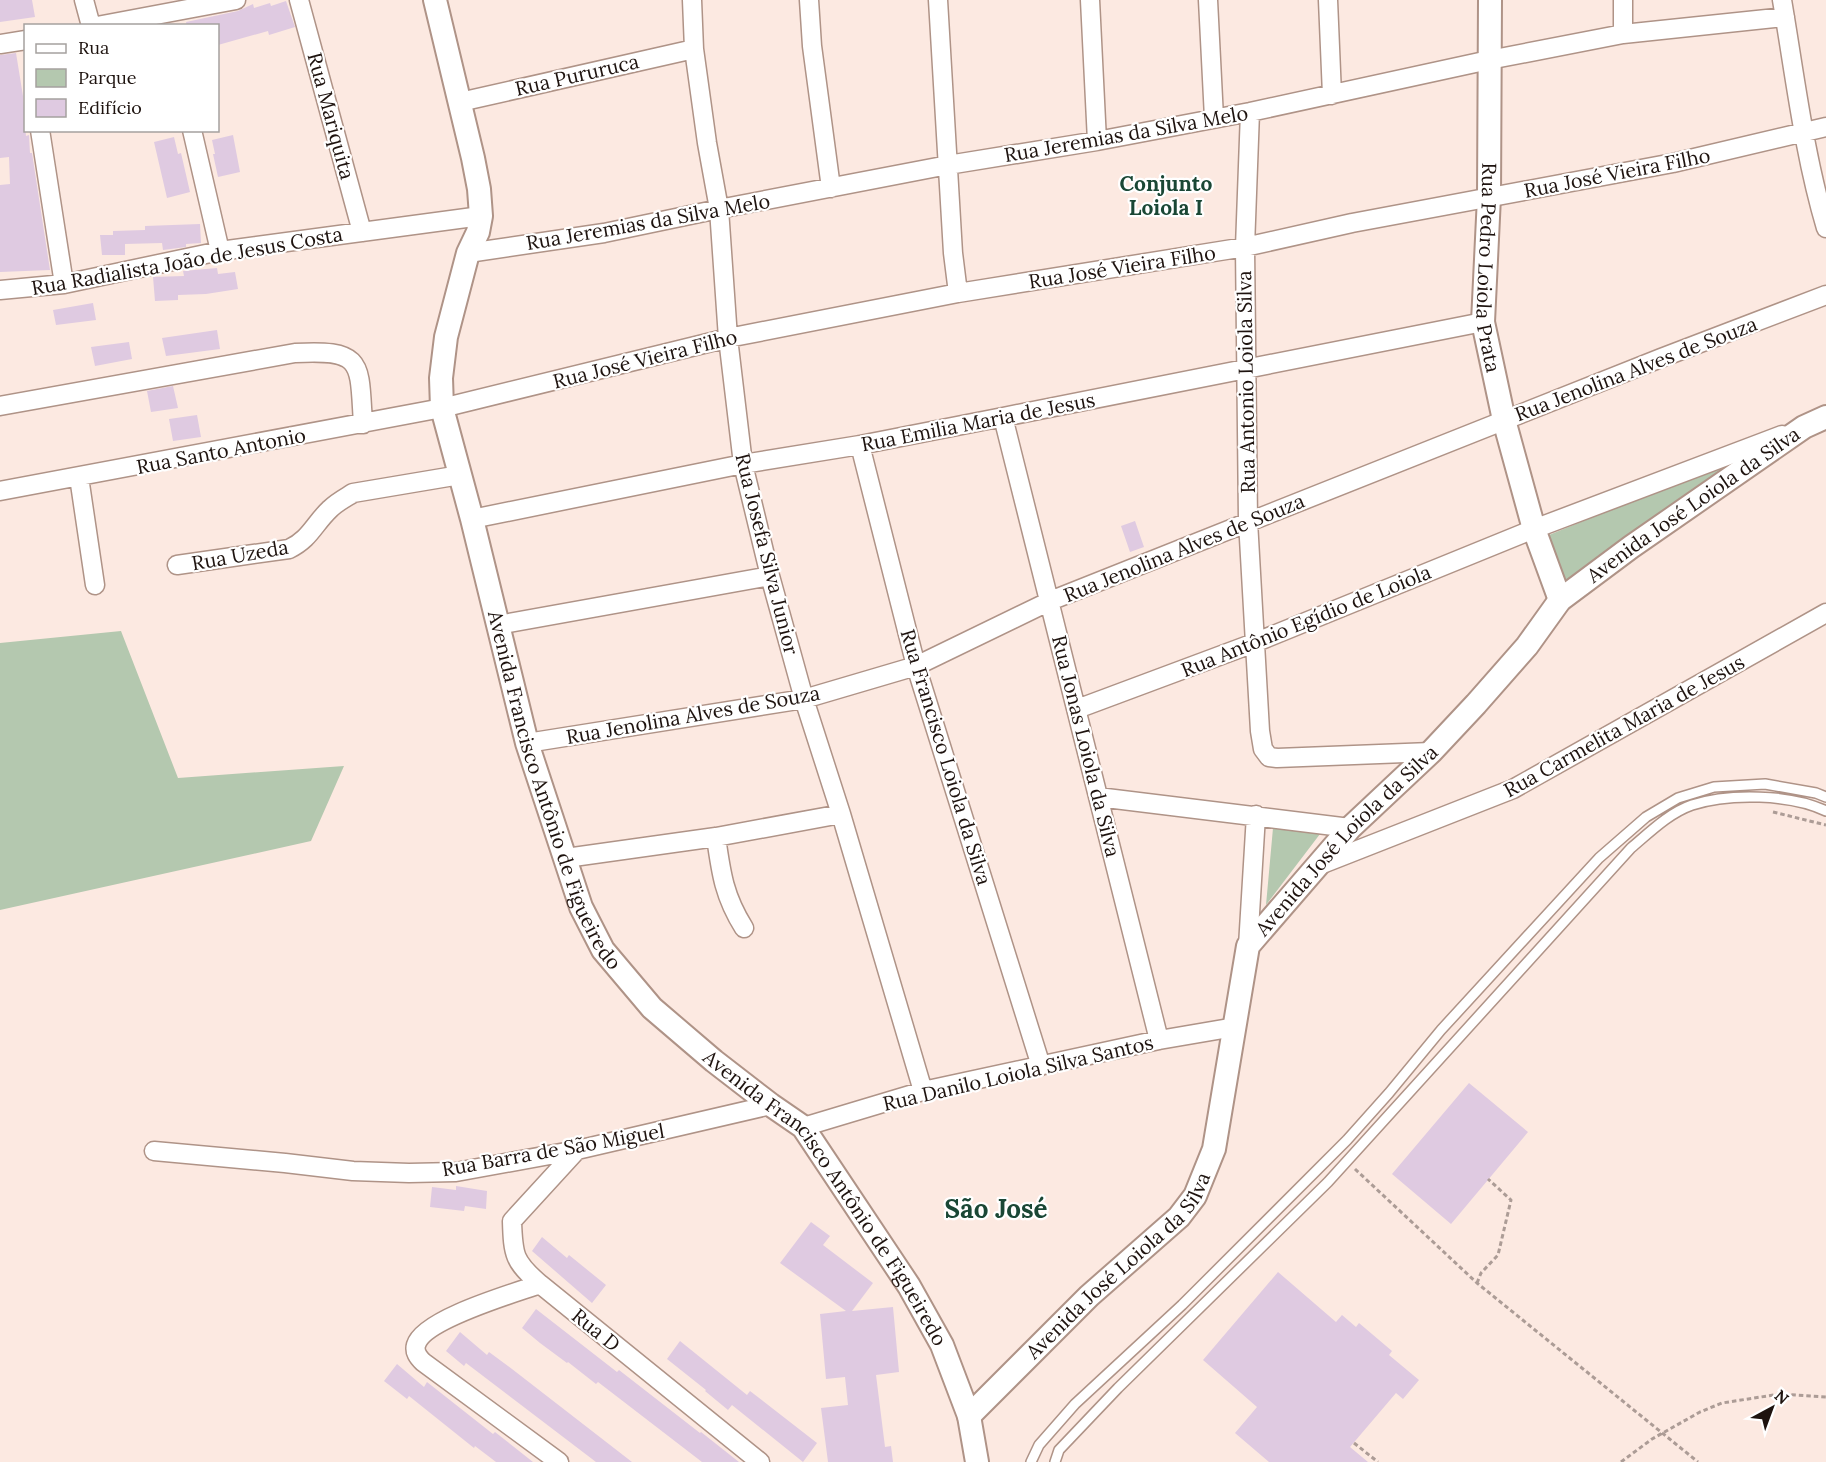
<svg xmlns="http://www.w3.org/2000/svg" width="1826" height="1462" font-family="Lora,serif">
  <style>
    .green { fill: #b4c8af }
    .building { fill: #dfcae1 }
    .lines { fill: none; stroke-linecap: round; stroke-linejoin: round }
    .service-casing { stroke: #af9387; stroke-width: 12 }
    .minor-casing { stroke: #af9387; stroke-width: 21 }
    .tertiary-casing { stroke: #af9387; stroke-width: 26 }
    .path { stroke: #ac9c96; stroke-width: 3; stroke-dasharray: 4.5 3; stroke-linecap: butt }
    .service { stroke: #fff; stroke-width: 9 }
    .minor { stroke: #fff; stroke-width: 18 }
    .tertiary { stroke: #fff; stroke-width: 22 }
    .labels { text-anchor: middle; stroke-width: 4.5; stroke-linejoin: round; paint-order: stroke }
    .street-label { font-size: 20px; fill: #1e130f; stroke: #fff }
    .neighbourhood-label { font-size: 21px; font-weight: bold; fill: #1a4735; stroke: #fff }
    .district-label { font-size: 26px; font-weight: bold; fill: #1a4735; stroke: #fff }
  </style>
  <rect width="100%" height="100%" fill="#fce9e1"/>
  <path class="green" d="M1741 457 1566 584 1544 537Z
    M121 631 178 778 344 766 311 841 0 910V643Z
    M1273 828 1320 834 1266 905Z"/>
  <path class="building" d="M0 0H32L35 17 0 22Z
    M286 1 295 27 269 35 268 31 218 45V26H187L186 22 238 11 253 4 254 8 270 3 271 6Z
    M16 53 23 96 26 136 29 135 30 153H32L50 270 0 272V185L10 184 9 157 0 158V55Z
    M233 135 240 172 218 177 213 154H215L212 140Z
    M174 137 178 154 181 153 190 192 167 198 154 142Z
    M200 224 201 243 186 244V247L163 250 162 243 125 244V255H102L100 235H113V231L145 230V226Z
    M217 268 218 274 235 272 238 289 206 294 178 295V300L155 301 153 277 184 276 183 271Z
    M93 303 96 320 56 325 53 310Z
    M217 330 220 349 166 356 162 338Z
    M129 342 132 359 95 366 91 347Z
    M173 386 178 408 151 412 147 391Z
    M197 415 201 437 173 441 169 419Z
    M1135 521 1144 547 1130 552 1121 526Z
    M1469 1083 1528 1132 1451 1224 1392 1174Z
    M456 1186 487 1191 486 1209 465 1206 464 1211 430 1207 432 1187 456 1190Z
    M811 1222 830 1236 823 1245 873 1283 852 1311 893 1307 899 1372 876 1375 885 1447 891 1446 893 1462H828L821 1408 848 1405 845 1377 826 1379 820 1314 846 1311 780 1263Z
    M542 1237 567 1258 569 1255 606 1285 592 1303 532 1251Z
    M1278 1272 1336 1322 1342 1315 1356 1327 1359 1323 1392 1351 1389 1355 1419 1380 1403 1399 1396 1393 1350 1447 1368 1462H1269L1235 1433 1257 1407 1203 1360Z
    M536 1309 617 1372 619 1370 700 1433 701 1432 739 1462H702L598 1382 596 1384 568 1362 567 1363 540 1343 522 1328Z
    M460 1332 487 1355 489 1352 512 1369 632 1462H596L466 1363 464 1366 446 1351Z
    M680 1341 747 1395 750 1391 817 1443 803 1462 732 1405 728 1410 705 1391 706 1390 667 1359Z
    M397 1364 424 1387 427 1382 493 1434 495 1432 533 1462H496L475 1446 474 1448 409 1396 407 1399 384 1381Z"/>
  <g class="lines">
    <g class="service-casing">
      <path id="service" d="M1031 1462 1039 1445 1075 1404 1182 1305 1347 1140 1389 1093 1441 1030 1599 858 1646 817 1678 798 1714 787 1765 784 1816 793 1826 797
        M1055 1462 1059 1450 1118 1388 1328 1182 1631 848C1650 832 1669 813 1692 805 1729 793 1791 794 1826 811"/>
    </g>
    <g class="minor-casing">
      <path id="minor" d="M84 0 91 26
        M299 0 362 232
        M692 0 694 49 707 143 719 209 728 338 743 464 770 576 804 699 841 814 923 1091
        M809 0 812 46 831 188
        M938 0 953 253 958 293
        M1090 0 1097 141
        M1208 0 1214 118
        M1328 0 1332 95
        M1623 0V34
        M1782 0C1795 76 1804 154 1826 228
        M97 26 236 0
        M0 44 26 40
        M460 102 694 49
        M1250 112 1245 247 1248 521 1260 731 1263 749 1269 757 1277 758 1431 752
        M40 130 64 284
        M192 130 220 251
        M468 253 604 233 719 209 948 165 1097 141 1250 112 1489 60 1623 34 1785 17
        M0 290 64 284 220 251 481 216
        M0 406 295 353C365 349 359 363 363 424
        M1003 417 1159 1040
        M860 445 916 666 1041 1066
        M79 477 95 585
        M0 491 442 408 728 338 958 293 1245 247 1352 223 1673 163 1826 127
        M472 519 743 464 860 445 1003 417 1483 322
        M177 565 289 549C310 539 314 524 330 509 337 502 345 498 353 493L460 475
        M498 625 770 576
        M1077 709 1254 643 1534 529 1782 435
        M527 743 804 699 916 666 1050 601 1661 358 1826 295
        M1098 797 1350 828
        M716 837C721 873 724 896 744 928
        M566 858 716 837 841 814
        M1317 866 1513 789 1826 613
        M1248 946 1256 815
        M803 1127 923 1091 1159 1040 1235 1027
        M154 1151 285 1163 353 1171 409 1173 456 1172 577 1150 771 1105
        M540 1284C514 1262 513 1255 512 1221L577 1150
        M559 1462 423 1362C418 1357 414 1352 416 1345 423 1319 515 1293 540 1284L760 1462"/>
    </g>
    <g class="tertiary-casing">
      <g id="tertiary">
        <path id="s1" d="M435 0 473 158 479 189 481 216 478 232 468 253 446 337 441 378 442 408 472 519 527 743 581 907 603 950 652 1008 714 1061 771 1105 803 1127 909 1286 942 1345 969 1416 977 1462"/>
        <path id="s2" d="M1490 0 1489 197 1483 322 1504 420 1534 529 1560 600"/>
        <path id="s3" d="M969 1416 1089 1296 1179 1217 1195 1196 1214 1149 1248 946 1350 828 1431 752 1476 704 1527 646 1560 600 1631 547 1804 427 1826 417"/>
      </g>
    </g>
    <path class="path" d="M1773 812 1826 825
      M1355 1169 1477 1283 1698 1462
      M1477 1283 1481 1273 1498 1255 1511 1200 1488 1179
      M1354 1443 1378 1462
      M1621 1462 1652 1439 1700 1412 1722 1403 1780 1394 1826 1397"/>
    <use href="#service" class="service"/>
    <use href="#minor" class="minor"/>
    <use href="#tertiary" class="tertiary"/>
  </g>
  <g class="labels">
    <g class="street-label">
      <text transform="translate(577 75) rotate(-13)" y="7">Rua Pururuca</text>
      <text transform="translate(331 116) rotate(75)" y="7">Rua Mariquita</text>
      <text transform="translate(1126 134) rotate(-10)" y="7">Rua Jeremias da Silva Melo</text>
      <text transform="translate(1617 173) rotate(-11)" y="7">Rua José Vieira Filho</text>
      <text transform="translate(648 222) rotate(-10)" y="7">Rua Jeremias da Silva Melo</text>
      <text transform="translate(187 261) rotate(-10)" y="7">Rua Radialista João de Jesus Costa</text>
      <text transform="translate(1122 267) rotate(-9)" y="7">Rua José Vieira Filho</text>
      <text dy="7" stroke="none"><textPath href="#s2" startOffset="268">Rua Pedro Loiola Prata</textPath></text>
      <text transform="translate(645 359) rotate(-14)" y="7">Rua José Vieira Filho</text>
      <text transform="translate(1636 369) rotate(-21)" y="7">Rua Jenolina Alves de Souza</text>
      <text transform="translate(1246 382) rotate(-91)" y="7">Rua Antonio Loiola Silva</text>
      <text transform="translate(978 422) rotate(-11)" y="7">Rua Emilia Maria de Jesus</text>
      <text transform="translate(221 451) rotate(-11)" y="7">Rua Santo Antonio</text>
      <text dy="7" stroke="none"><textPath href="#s3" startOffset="1203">Avenida José Loiola da Silva</textPath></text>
      <text transform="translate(1184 548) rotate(-22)" y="7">Rua Jenolina Alves de Souza</text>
      <text transform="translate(767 554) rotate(76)" y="7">Rua Josefa Silva Junior</text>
      <text transform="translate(240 555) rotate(-10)" y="7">Rua Uzeda</text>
      <text transform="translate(1306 621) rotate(-22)" y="7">Rua Antônio Egídio de Loiola</text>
      <text transform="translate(693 715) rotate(-10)" y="7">Rua Jenolina Alves de Souza</text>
      <text transform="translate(1624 726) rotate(-29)" y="7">Rua Carmelita Maria de Jesus</text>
      <text transform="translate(1086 746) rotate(76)" y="7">Rua Jonas Loiola da Silva</text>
      <text transform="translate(946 757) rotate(73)" y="7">Rua Francisco Loiola da Silva</text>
      <text dy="7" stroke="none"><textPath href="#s1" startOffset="818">Avenida Francisco Antônio de Figueiredo</textPath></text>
      <text dy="7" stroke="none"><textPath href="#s3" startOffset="717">Avenida José Loiola da Silva</textPath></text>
      <text transform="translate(1018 1073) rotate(-13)" y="7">Rua Danilo Loiola Silva Santos</text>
      <text transform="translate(553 1150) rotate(-10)" y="7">Rua Barra de São Miguel</text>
      <text dy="7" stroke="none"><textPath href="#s1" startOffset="1322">Avenida Francisco Antônio de Figueiredo</textPath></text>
      <text dy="7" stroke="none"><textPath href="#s3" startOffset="213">Avenida José Loiola da Silva</textPath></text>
      <text transform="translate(596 1330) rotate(39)" y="7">Rua D</text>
    </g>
    <g class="neighbourhood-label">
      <text x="1166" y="191">Conjunto<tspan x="1166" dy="24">Loiola I</tspan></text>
    </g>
    <g class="district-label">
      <text x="996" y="1218">São José</text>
    </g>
  </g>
  <rect x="24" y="24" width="195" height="108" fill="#ffffff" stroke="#a5a19f" stroke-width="1.5"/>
  <rect x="36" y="44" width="30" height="9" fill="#ffffff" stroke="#a5a19f" stroke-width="1.5"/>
  <text x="78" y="54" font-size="18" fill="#1e130f">Rua</text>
  <rect x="36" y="69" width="30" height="18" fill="#b4c8af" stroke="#a5a19f" stroke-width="1.5"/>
  <text x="78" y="84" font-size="18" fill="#1e130f">Parque</text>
  <rect x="36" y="99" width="30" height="18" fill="#dfcae1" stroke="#a5a19f" stroke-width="1.5"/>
  <text x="78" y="114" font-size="18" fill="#1e130f">Edifício</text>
  <g transform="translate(1772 1408) rotate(41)" stroke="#ffffff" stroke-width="4.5" paint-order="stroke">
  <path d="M0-4.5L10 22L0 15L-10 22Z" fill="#1e130f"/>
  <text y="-9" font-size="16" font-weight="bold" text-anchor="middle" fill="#1e130f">N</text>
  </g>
</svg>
